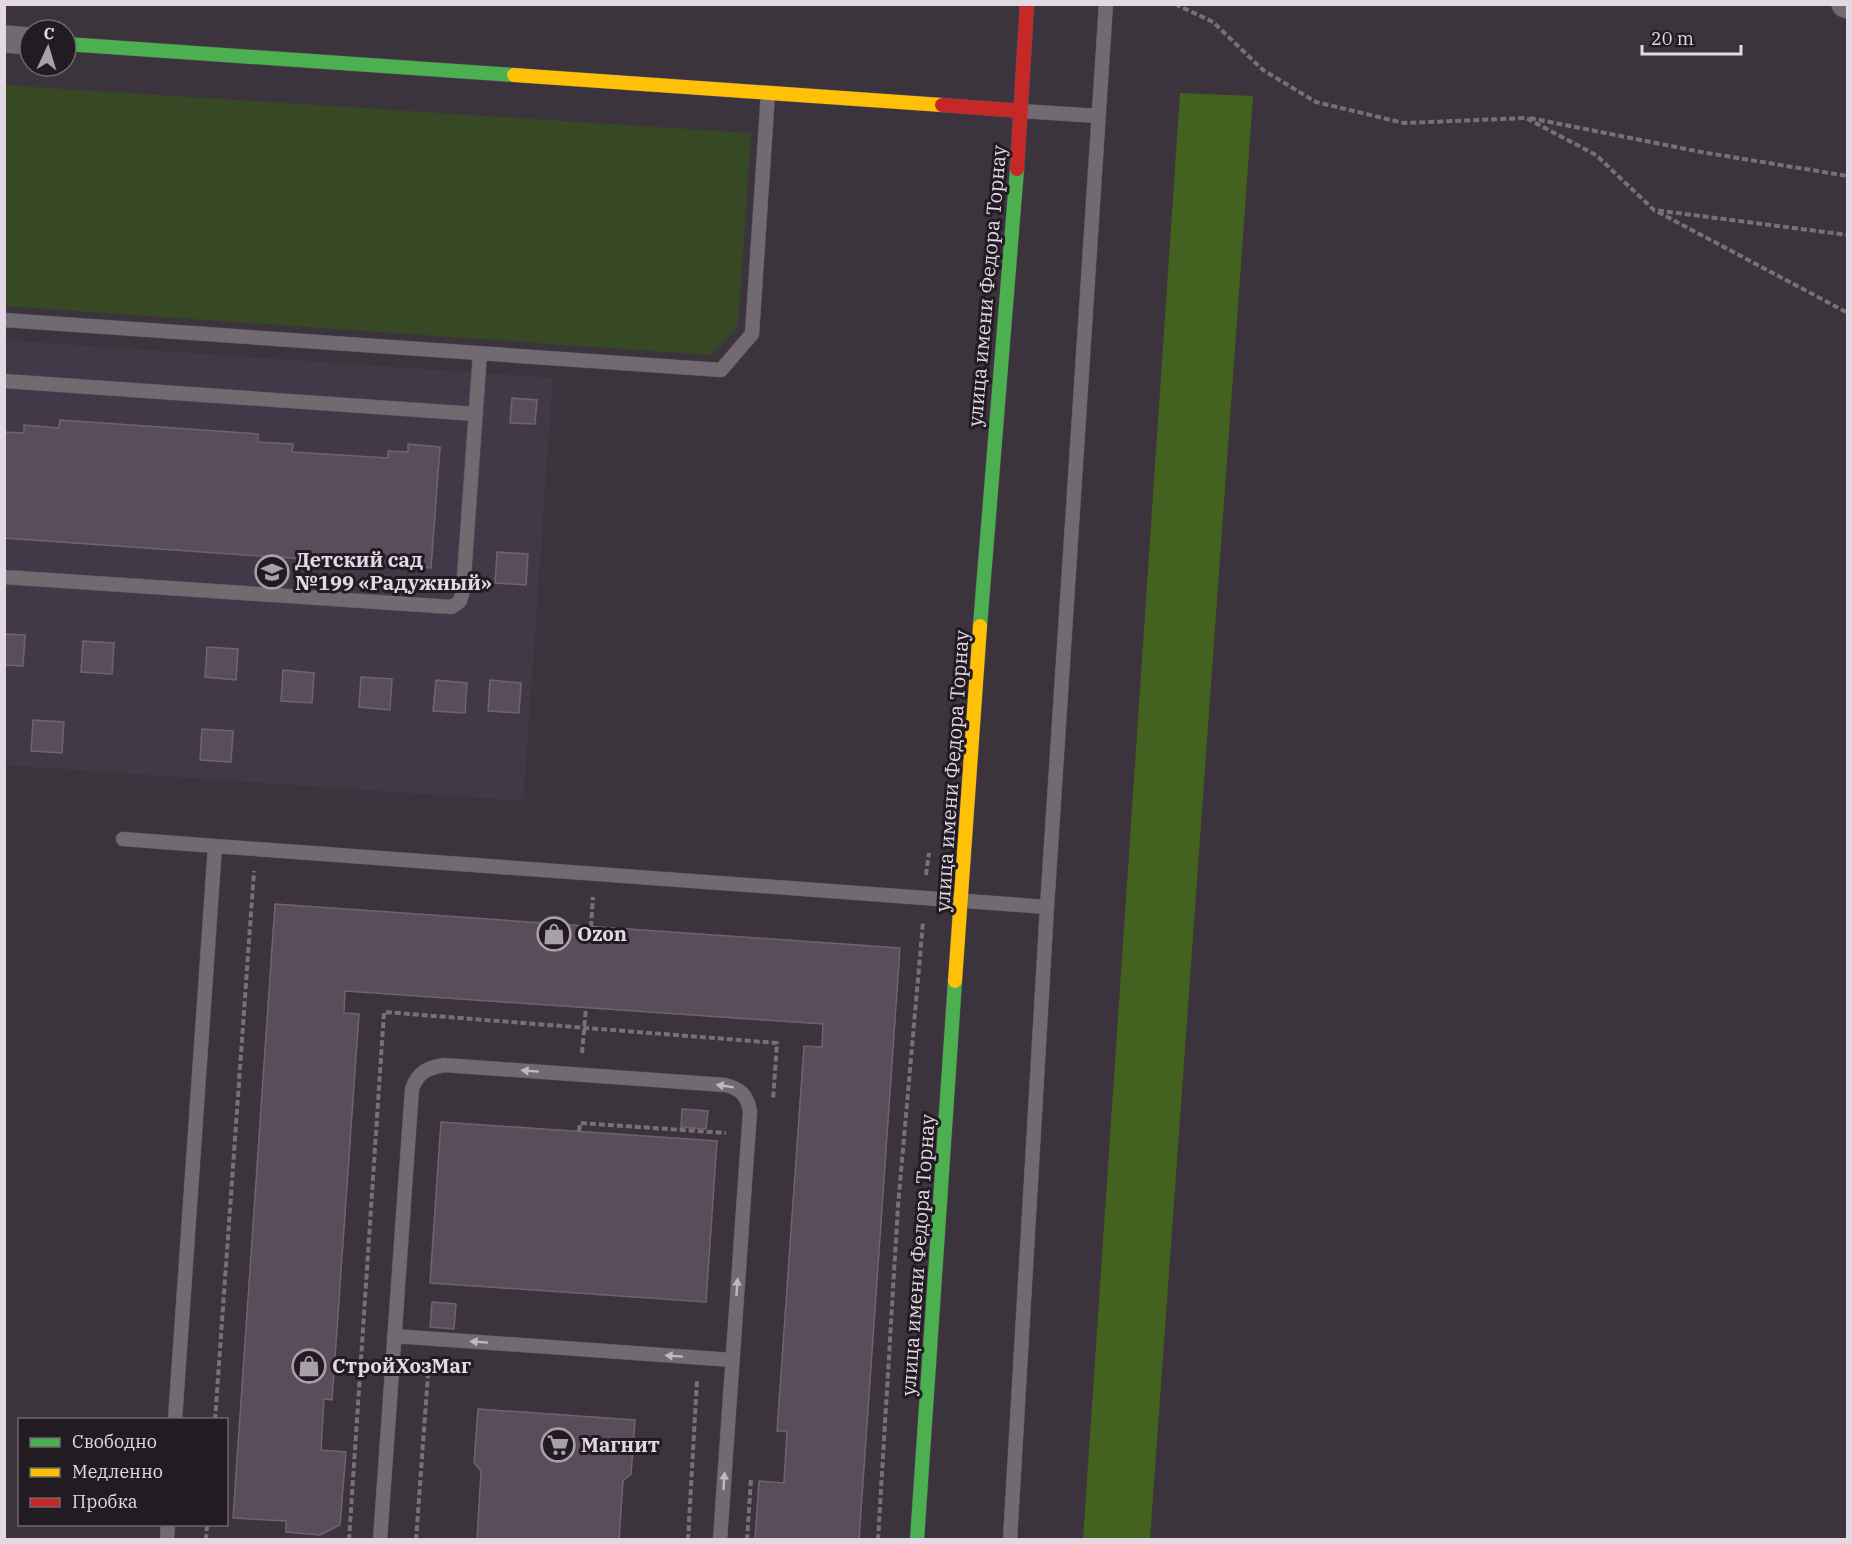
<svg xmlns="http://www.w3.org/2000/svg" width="1852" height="1544" font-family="'IBM Plex Serif',serif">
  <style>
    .education { fill: #423948 }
    .green { fill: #364924 }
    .forest { fill: #43611f }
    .building { fill: #5b4c5b; stroke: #6c656c; stroke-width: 1.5 }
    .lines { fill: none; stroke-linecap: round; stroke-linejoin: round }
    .lane-casing { stroke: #595159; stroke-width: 15 }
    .street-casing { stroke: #595159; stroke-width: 28 }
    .fast-casing { stroke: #595159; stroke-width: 15 }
    .slow-casing { stroke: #595159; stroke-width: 15 }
    .jam-casing { stroke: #595159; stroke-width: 15 }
    .path { stroke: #777177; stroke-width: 4; stroke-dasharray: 6 3; stroke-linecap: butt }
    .lane { stroke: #716a71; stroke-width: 14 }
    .street { stroke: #716a71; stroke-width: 27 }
    .fast { stroke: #4caf50; stroke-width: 14 }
    .slow { stroke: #ffc107; stroke-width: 14 }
    .jam { stroke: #c62828; stroke-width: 14 }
    .oneway { fill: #c1b7c1 }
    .labels { text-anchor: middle; stroke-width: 6; stroke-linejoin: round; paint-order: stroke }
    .street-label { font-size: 20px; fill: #e3d8e3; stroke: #221b22 }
    .poi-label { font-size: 20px; font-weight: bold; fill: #e3d8e3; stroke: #221b22; text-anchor: start }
  </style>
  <rect width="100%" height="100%" fill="#3c343c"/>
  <path class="education" d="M4 340 553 378 523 801 5 765Z"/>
  <path class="green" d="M4 85 751 133 738 327 710 355 5 306Z"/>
  <path class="forest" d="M1180 93 1253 96 1150 1539H1083Z"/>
  <path class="building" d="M512 398 537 400 535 424 510 423Z
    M60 420 258 434V442L293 444 292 452 388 458V451L408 452V444L440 447 431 568 4 538V432L24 433V425L59 428Z
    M497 552 528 554 526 585 495 583Z
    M4 634 25 635 23 666 4 665Z
    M83 641 114 643 112 674 81 672Z
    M207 647 238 649 236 680 205 677Z
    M283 670 314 673 312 703 281 701Z
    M361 677 392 679 390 710 359 707Z
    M436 680 467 683 465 713 433 711Z
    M490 680 521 683 519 713 488 711Z
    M33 720 64 722 62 753 31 751Z
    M202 729 233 731 231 762 200 760Z
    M275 904 900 948 859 1540H755L759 1481 784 1483 787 1431H777L804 1046 822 1047 823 1024 345 991 344 1013 359 1014 332 1400 324 1399 321 1450 346 1452 340 1525 320 1535 286 1532V1521L233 1518Z
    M682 1109 708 1111 706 1129 681 1127Z
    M441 1122 717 1141 706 1302 430 1283Z
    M432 1302 456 1304 454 1329 430 1327Z
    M478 1409 635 1420 631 1474 623 1481 619 1540H477L481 1471 474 1463Z"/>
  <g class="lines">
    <g class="lane-casing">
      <path id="lane" d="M1021 111 1098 116
        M4 320 721 370 752 334 768 93
        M4 381 476 414
        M4 577 452 607 460 601 463 591 480 353
        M123 839 215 846
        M394 1336 732 1360
        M175 1420 215 846 1047 907
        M167 1540 168 1524
        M380 1540 412 1089C418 1072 427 1068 444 1065L725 1085C741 1089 747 1095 750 1111L720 1540
        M1010 1540 1047 907 1106 4"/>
    </g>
    <g class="street-casing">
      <path id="street" d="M1845 4 1848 5
        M4 39 30 41"/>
    </g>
    <g class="fast-casing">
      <path id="fast" d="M66 44 514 75
        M980 626 1017 169
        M917 1540 955 981"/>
    </g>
    <g class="slow-casing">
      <path id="slow" d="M514 75 942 105
        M955 981 980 626"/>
    </g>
    <g class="jam-casing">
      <path id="jam" d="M942 105 1021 111
        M1017 169 1027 4"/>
    </g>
    <path class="path" d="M1175 4 1213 22 1263 70 1316 102 1404 123 1526 118 1596 155 1654 210 1848 235
      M1530 118 1701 152 1848 176
      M1658 212 1848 313
      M926 875 929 853
      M591 927 593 897
      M582 1053 586 1008
      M579 1131 580 1123 726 1133
      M215 1420 254 871
      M206 1540 207 1524
      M349 1540 384 1012 777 1043 773 1100
      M416 1540 429 1361
      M688 1540 697 1380
      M747 1540 751 1479
      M878 1540 898 1206 923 922"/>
    <use href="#lane" class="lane"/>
    <use href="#street" class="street"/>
    <use href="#fast" class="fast"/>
    <use href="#slow" class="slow"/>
    <use href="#jam" class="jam"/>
  </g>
  <defs><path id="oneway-solid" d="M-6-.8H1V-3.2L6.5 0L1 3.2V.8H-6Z" transform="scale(1.5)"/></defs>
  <g class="oneway">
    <use href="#oneway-solid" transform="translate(530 1071) rotate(-176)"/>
    <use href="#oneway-solid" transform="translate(725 1086) rotate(-171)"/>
    <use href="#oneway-solid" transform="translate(737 1287) rotate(-86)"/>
    <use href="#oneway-solid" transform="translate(479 1342) rotate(-176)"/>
    <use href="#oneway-solid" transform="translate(674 1356) rotate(-176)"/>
    <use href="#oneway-solid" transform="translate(724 1481) rotate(-86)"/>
  </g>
  <defs>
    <g id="school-ring" transform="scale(1.725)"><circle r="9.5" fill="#221b22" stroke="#a99fa9" stroke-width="1.5"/><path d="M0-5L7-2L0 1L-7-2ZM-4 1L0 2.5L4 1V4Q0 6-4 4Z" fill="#a99fa9"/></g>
    <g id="shop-ring" transform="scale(1.725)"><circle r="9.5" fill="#221b22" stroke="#a99fa9" stroke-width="1.5"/><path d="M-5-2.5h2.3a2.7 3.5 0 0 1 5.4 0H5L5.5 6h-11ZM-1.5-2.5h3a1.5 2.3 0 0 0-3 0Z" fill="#a99fa9"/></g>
    <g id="supermarket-ring" transform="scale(1.725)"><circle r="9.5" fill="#221b22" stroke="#a99fa9" stroke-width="1.5"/><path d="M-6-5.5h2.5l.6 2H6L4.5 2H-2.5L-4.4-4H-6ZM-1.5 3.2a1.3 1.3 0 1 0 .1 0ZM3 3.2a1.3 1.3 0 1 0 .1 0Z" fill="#a99fa9"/></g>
  </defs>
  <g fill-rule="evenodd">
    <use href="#school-ring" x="272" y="572"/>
    <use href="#shop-ring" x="554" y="934"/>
    <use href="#shop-ring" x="309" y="1366"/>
    <use href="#supermarket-ring" x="558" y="1445"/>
  </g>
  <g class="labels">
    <g class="street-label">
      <text transform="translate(987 286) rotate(-85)" y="7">улица имени Федора Торнау</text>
      <text transform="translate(952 771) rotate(-86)" y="7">улица имени Федора Торнау</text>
      <text transform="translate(918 1255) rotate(-86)" y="7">улица имени Федора Торнау</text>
    </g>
    <g class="poi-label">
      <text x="295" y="567">Детский сад<tspan x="295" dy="23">№199 «Радужный»</tspan></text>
      <text x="577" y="941">Ozon</text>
      <text x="332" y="1373">СтройХозМаг</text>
      <text x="581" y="1452">Магнит</text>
    </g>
  </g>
  <rect width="1852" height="1544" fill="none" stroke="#e3d8e3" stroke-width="12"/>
  <rect x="18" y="1418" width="210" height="108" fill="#221b22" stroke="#6f676f" stroke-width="1.5"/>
  <rect x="30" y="1438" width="30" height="9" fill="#4caf50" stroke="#6f676f" stroke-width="1.5"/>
  <text x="72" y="1448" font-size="18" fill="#e3d8e3">Свободно</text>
  <rect x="30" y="1468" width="30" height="9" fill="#ffc107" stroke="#6f676f" stroke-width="1.5"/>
  <text x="72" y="1478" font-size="18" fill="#e3d8e3">Медленно</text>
  <rect x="30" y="1498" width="30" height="9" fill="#c62828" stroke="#6f676f" stroke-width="1.5"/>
  <text x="72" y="1508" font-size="18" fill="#e3d8e3">Пробка</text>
  <g transform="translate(48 48) rotate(4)"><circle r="28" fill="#221b22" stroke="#6f676f" stroke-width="1.5"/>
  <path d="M0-4.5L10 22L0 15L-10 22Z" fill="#a99fa9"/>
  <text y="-9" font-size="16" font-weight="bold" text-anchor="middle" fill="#e3d8e3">С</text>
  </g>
  <path d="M1642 45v9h99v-9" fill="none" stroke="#e3d8e3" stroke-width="3"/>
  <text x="1651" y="45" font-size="18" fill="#e3d8e3" stroke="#221b22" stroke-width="4.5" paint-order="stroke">20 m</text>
</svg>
